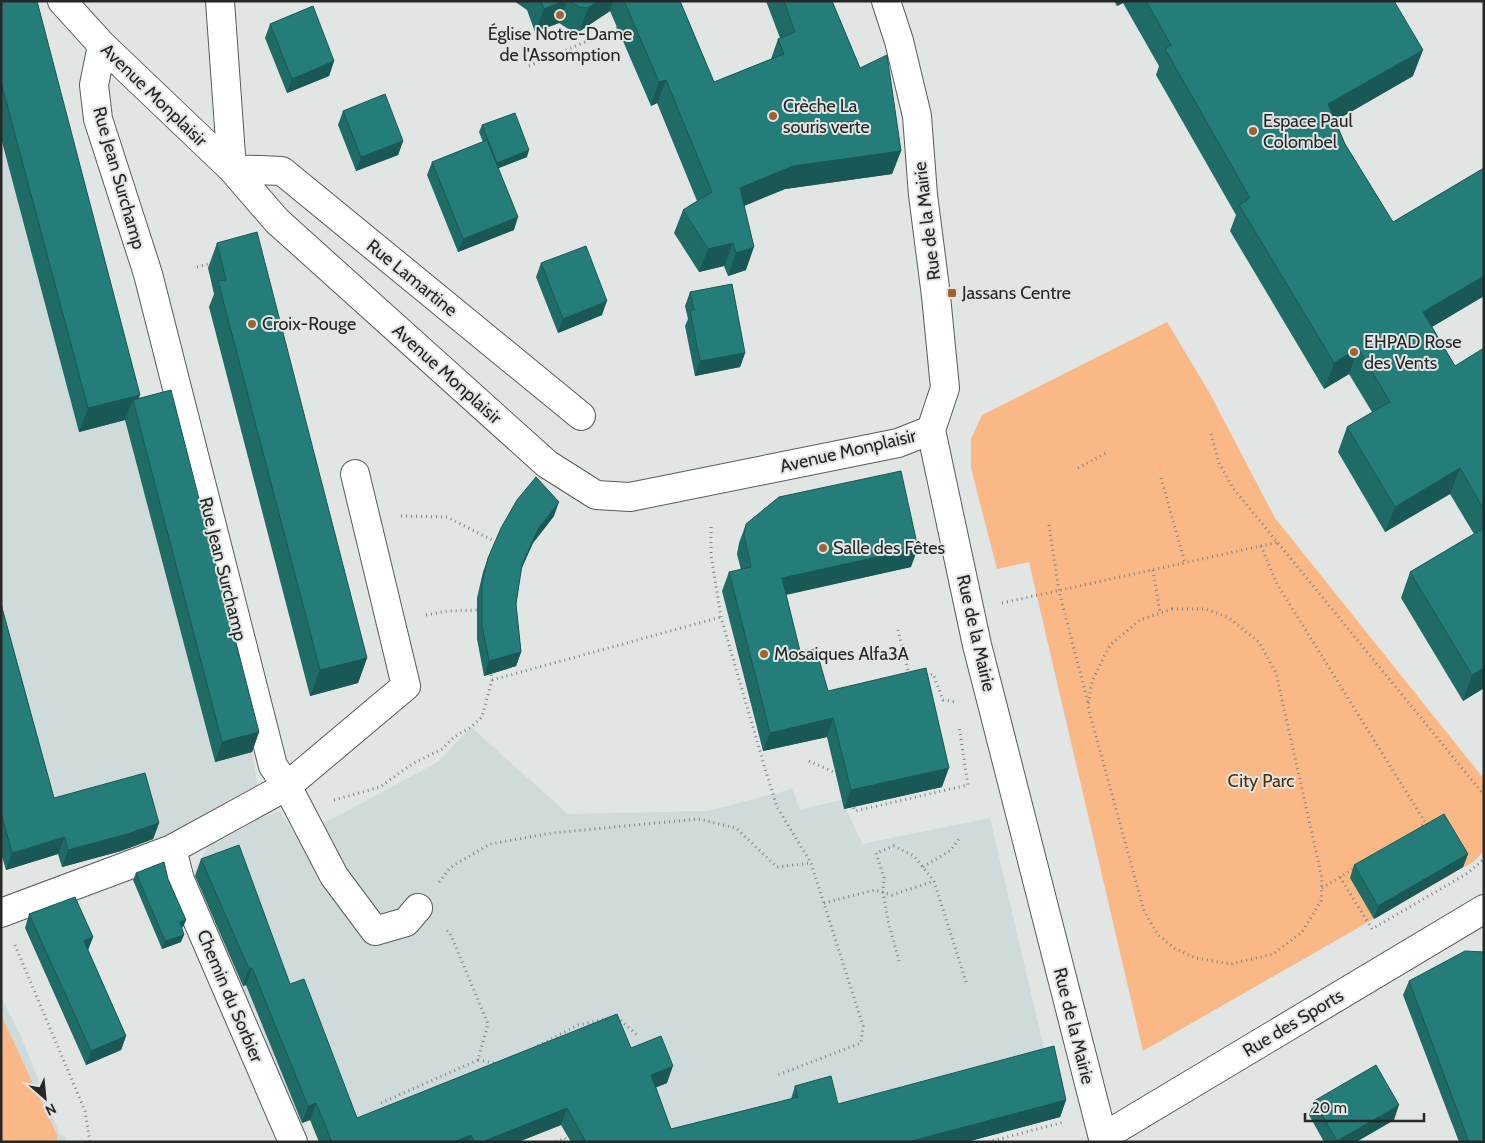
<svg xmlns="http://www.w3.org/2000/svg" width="1485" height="1143" font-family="Cabin,sans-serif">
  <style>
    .built { fill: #cfdbda }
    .green { fill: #f9b886 }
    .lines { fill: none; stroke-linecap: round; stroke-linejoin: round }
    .minor-casing { stroke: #585b5b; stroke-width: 30 }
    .path { stroke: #808282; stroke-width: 3; stroke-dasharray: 1 4; stroke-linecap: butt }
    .minor { stroke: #fff; stroke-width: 28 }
    .wall { fill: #1f6c67 }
    .shaded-wall { fill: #195854 }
    .building { fill: #247d78; stroke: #195854 }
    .poi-dot { fill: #a3632c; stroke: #e1e5e4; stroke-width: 2 }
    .labels { text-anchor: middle; stroke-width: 4; stroke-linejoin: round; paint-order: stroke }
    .poi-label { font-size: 18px; fill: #262727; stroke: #e1e5e4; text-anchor: start }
    .street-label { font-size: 18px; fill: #262727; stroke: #e1e5e4 }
    .park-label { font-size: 18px; fill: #532a00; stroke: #e1e5e4 }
  </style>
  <rect width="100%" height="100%" fill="#e1e5e4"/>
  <path class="built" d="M1 138 79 431 125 420 215 762 252 752 258 790 153 842 62 867 58 854 6 870 1 853Z
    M471 727 568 814 708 811 792 789 800 809 842 800 862 844 990 818 1060 1117 967 1142H583L575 1119 518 1142 313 1119 300 1123 288 1111 256 1011 232 990 190 878 214 836 280 811 294 834 334 818 438 762Z
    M1 997 21 1036 60 1135 65 1136 67 1142H1Z"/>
  <path class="green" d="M1167 322 1209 392 1275 518 1484 779V851L1473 862 1143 1051 1029 562 997 569 971 468V439L982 415Z
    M1 1015 57 1135V1140L52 1142H1Z"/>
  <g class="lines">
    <g class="minor-casing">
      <path id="minor" d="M62 1 102 45 232 169 277 221 547 464 596 495 630 497 898 443 931 430
        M220 1 232 169 282 171 581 416
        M886 1 899 41 917 116 923 195 936 296 945 388 931 430 977 645 1104 1142
        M102 45 94 85 98 119 148 274 273 766 287 786 334 876 375 931 406 922 418 908
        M172 849 180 880 293 1142
        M1 913 172 849 287 786 406 686 355 474
        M1103 1137 1484 909"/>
    </g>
    <path class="path" d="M529 66 620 27
      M197 267 212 263
      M1211 434 1219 463 1233 488 1484 795
      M1078 468 1108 452
      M1161 478 1185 563
      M401 516 447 517 498 543
      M1049 525 1059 591 1088 703
      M711 527V555L721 617 766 772 777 807 811 863 863 1026 861 1043 775 1076
      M1261 546 1277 584 1425 822 1418 830
      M1153 570 1160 613
      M1002 603 1279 542
      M1172 609H1206L1229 618 1259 642 1276 673 1322 878 1321 901 1302 932 1273 954 1231 964 1195 958 1174 948 1158 935 1144 911 1088 707 1092 681 1110 645 1140 620Z
      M426 615 448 611 479 610
      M898 630 909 674
      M926 676 933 674 943 700 956 702
      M492 680 721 617
      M809 761 838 774
      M334 800 380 787 412 764 442 749 454 737 471 727 482 717 492 680 490 669
      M852 803 855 811 968 785 959 726
      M923 867 951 850 959 839
      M1340 877 1372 929 1468 873 1484 859
      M439 882 451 867 490 844 552 833 698 819 736 828 777 867 811 863
      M1322 888 1355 868
      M824 903 875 890 892 895 934 881
      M15 945 85 1111 90 1142
      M899 961 888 921 883 892 884 877 876 853 894 846 914 856 934 881 967 985
      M617 1017 639 1037
      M538 1046 578 1025 609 1018
      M478 1060 499 1064
      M381 1103 478 1060 488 1024 450 933 445 929
      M556 1142 565 1138 568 1142
      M988 1142 1064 1122"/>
    <use href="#minor" class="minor"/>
  </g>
  <path class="wall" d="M1 1 139 398 259 732 252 752 215 762 125 420 79 432 1 138Z
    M514 1H680L714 82 771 59 778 39 780 38 766 1H832L860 68 901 151 892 174 785 189 744 206 746 270 728 276 724 266 699 272 674 233 683 210 697 201 657 103 651 106 610 11 580 31 570 30 559 23 535 32 527 10Z
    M1114 1H1394L1413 76 1335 121 1345 144 1393 222 1484 168V296L1432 327 1455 366 1484 348V688L1463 701 1401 598 1410 572 1474 534 1450 494 1385 532 1338 452 1347 427 1372 412 1349 374 1324 389 1230 231 1236 215 1156 75 1159 66 1123 3 1117 6Z
    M270 24 334 61 329 76 287 93 265 38Z
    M343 111 403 141 398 155 356 171 338 125Z
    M482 125 527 157 498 168 514 230 458 252 427 175 432 162 483 142 479 132Z
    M217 243 367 658 358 683 310 696 209 307 214 294 208 268Z
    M541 263 602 315 558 333 536 277Z
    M690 292 745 353 740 367 695 376 685 326 688 319 685 306Z
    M554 516 533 543 521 569 516 604 521 652 516 666 484 676 477 639V598L483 572 488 558Z
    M746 524 911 567 786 595 800 651 828 691 942 787 844 809 827 737 763 751 722 591 729 572 741 570 737 554 739 543Z
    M1 604 54 798 159 823 153 839 121 851 62 867 58 854 6 870 1 853Z
    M1468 854 1463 867 1374 919 1350 878 1354 865Z
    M201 859 290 984 357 1118 631 1048 667 1083 656 1087 671 1129 791 1099 795 1086 838 1104 1066 1100 1060 1117 966 1142H571L561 1125 518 1142H319L310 1120 302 1123 246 985 243 986 195 876Z
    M136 873 168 879 186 920 183 927H182L181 942 162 949 133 880Z
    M29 914 93 937 88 950 126 1036 121 1050 86 1065 25 928Z
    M1409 981 1484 1142H1459L1403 995Z
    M1314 1101 1394 1120 1356 1142H1324L1309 1115Z"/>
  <path class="shaded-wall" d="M564 1H567L559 23 535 32 544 9Z
    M598 1H613L610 11 580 31 588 8Z
    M1119 1H1123V3L1117 6Z
    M1423 50 1413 76 1319 130 1328 104Z
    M334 61 329 76 287 93 292 79Z
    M666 80 657 103 651 106 659 82Z
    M403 141 398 155 356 171 361 157Z
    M529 150 527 157 494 170 497 163Z
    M901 151 892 174 785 189 731 211 740 188 793 166Z
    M518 217 514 230 458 252 463 239Z
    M733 243 724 266 699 272 708 249Z
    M754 247 746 270 728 276 736 253Z
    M1484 276V296L1413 338 1423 312Z
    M607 301 602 315 558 333 563 319Z
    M1358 348 1349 374 1324 389 1334 363Z
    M745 353 740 367 695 376 700 361Z
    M140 395 135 408 133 400 125 420 79 432 88 408Z
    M1460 468 1450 494 1385 532 1395 507Z
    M559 502 554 516 533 543 517 579 522 565 538 529Z
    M918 548 911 567 775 597 782 578Z
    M521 652 516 666 484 676 489 661Z
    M367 658 358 683 310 696 320 670Z
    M1484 668V688L1463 701 1472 675Z
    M833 718 827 737 763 751 770 733Z
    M259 732 252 752 215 762 222 742Z
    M949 768 942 787 844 809 851 790Z
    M159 823 153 839 121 851 62 867 68 850Z
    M65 837 58 854 6 870 12 853Z
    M1468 854 1463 867 1374 919 1378 906Z
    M186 920 183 927 178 929 180 922Z
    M184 935 181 942 162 949 165 941Z
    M93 937 88 950 84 941Z
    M252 968 246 985 243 986 249 969Z
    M126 1036 121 1050 86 1065 91 1051Z
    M673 1066 667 1083 645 1092 651 1075Z
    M1066 1100 1060 1117 966 1142H908Z
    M316 1103 310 1120 302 1123 308 1106Z
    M1399 1105 1394 1120 1356 1142H1337Z
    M567 1108 561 1125 518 1142H482Z
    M471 1135 469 1142H454Z"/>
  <path class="building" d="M1 1H37L140 395 88 408 1 82Z
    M541 1H564L544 9Z
    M570 1H598L588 8 579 7Z
    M624 1H680L714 82 784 54 778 39 795 32 784 1H832L860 68 887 55 901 151 793 166 740 188 754 247 736 253 733 243 708 249 683 210 712 192 666 80 659 82Z
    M1146 1H1394L1423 50 1328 104 1345 144 1393 222 1484 168V276L1423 312 1455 366 1484 348V510L1460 468 1395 507 1347 427 1390 402 1358 348 1334 363 1239 205 1250 198 1165 49 1171 45Z
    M313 6 334 61 292 79 270 24Z
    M385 94 403 141 361 157 343 111Z
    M515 113 529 150 497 163 482 125Z
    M487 140 518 217 463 239 432 162Z
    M257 232 367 658 320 670 218 281 226 280 217 243Z
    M586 246 607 301 563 319 541 263Z
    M732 284 745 353 700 361 690 311 694 310 690 292Z
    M171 390 259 732 222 742 133 400Z
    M901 471 918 548 782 578 800 651 816 649 828 691 926 668 949 768 851 790 833 718 770 733 729 572 751 567 744 535 746 524 779 497Z
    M536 477 559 502 538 529 522 565 516 604 521 652 489 661 482 625V584L488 558 501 528 517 500Z
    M1484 528V668L1472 675 1410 572Z
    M1 604 54 798 145 773 159 823 127 834 68 850 65 837 12 853 1 813Z
    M1444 814 1468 854 1378 906 1354 865Z
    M239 845 290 984 304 979 357 1118 617 1014 631 1048 661 1036 673 1066 651 1075 671 1129 798 1097 795 1086 831 1076 838 1104 1054 1046 1066 1100 908 1142H586L567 1108 482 1142H474L471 1135 454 1142H332L316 1103 308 1106 252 968 249 969 201 859Z
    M164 862 168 879 186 920 180 922 184 935 165 941 136 873Z
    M75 897 93 937 84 941 126 1036 91 1051 29 914Z
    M1465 951 1484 952V1142H1469L1409 981Z
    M1376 1065 1399 1105 1337 1141 1314 1101Z"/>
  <g class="poi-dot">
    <circle cx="560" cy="15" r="5"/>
    <circle cx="773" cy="116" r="5"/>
    <circle cx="1253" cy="131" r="5"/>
    <rect x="947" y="288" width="10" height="10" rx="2.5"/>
    <circle cx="252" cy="324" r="5"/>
    <circle cx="1354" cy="352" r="5"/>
    <circle cx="823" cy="548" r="5"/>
    <circle cx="764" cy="654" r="5"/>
  </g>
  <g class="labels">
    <g class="poi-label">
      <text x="560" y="40" text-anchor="middle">Église Notre-Dame<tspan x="560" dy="21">de l'Assomption</tspan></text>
      <text x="783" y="112">Crèche La<tspan x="783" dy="21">souris verte</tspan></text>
      <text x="1263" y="127">Espace Paul<tspan x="1263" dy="21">Colombel</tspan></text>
      <text x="962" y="299">Jassans Centre</text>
      <text x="262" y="330">Croix-Rouge</text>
      <text x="1364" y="348">EHPAD Rose<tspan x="1364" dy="21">des Vents</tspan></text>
      <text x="833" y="554">Salle des Fêtes</text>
      <text x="774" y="660">Mosaiques Alfa3A</text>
    </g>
    <g class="street-label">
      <text transform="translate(154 95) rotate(44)" y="6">Avenue Monplaisir</text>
      <text transform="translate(119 178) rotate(74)" y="6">Rue Jean Surchamp</text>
      <text transform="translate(927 221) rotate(-97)" y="6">Rue de la Mairie</text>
      <text transform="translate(412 278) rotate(39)" y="6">Rue Lamartine</text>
      <text transform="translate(447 374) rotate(42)" y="6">Avenue Monplaisir</text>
      <text transform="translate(848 451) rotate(-13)" y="6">Avenue Monplaisir</text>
      <text transform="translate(223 569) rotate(76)" y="6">Rue Jean Surchamp</text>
      <text transform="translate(976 633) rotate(77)" y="6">Rue de la Mairie</text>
      <text transform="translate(230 996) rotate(67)" y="6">Chemin du Sorbier</text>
      <text transform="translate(1293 1023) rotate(-31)" y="6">Rue des Sports</text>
      <text transform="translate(1074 1026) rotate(76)" y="6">Rue de la Mairie</text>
    </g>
    <g class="park-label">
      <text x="1261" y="787">City Parc</text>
    </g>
  </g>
  <rect width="1485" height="1143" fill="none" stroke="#262727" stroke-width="5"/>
  <g transform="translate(45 1098) rotate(153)" stroke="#e1e5e4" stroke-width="4" paint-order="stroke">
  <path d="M0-4L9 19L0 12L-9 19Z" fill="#262727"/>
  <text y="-8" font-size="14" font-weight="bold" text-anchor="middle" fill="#262727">N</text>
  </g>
  <path d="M1305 1113v8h119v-8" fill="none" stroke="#262727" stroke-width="2.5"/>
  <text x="1312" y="1113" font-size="15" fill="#262727" stroke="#e1e5e4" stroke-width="4" paint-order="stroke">20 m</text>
</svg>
